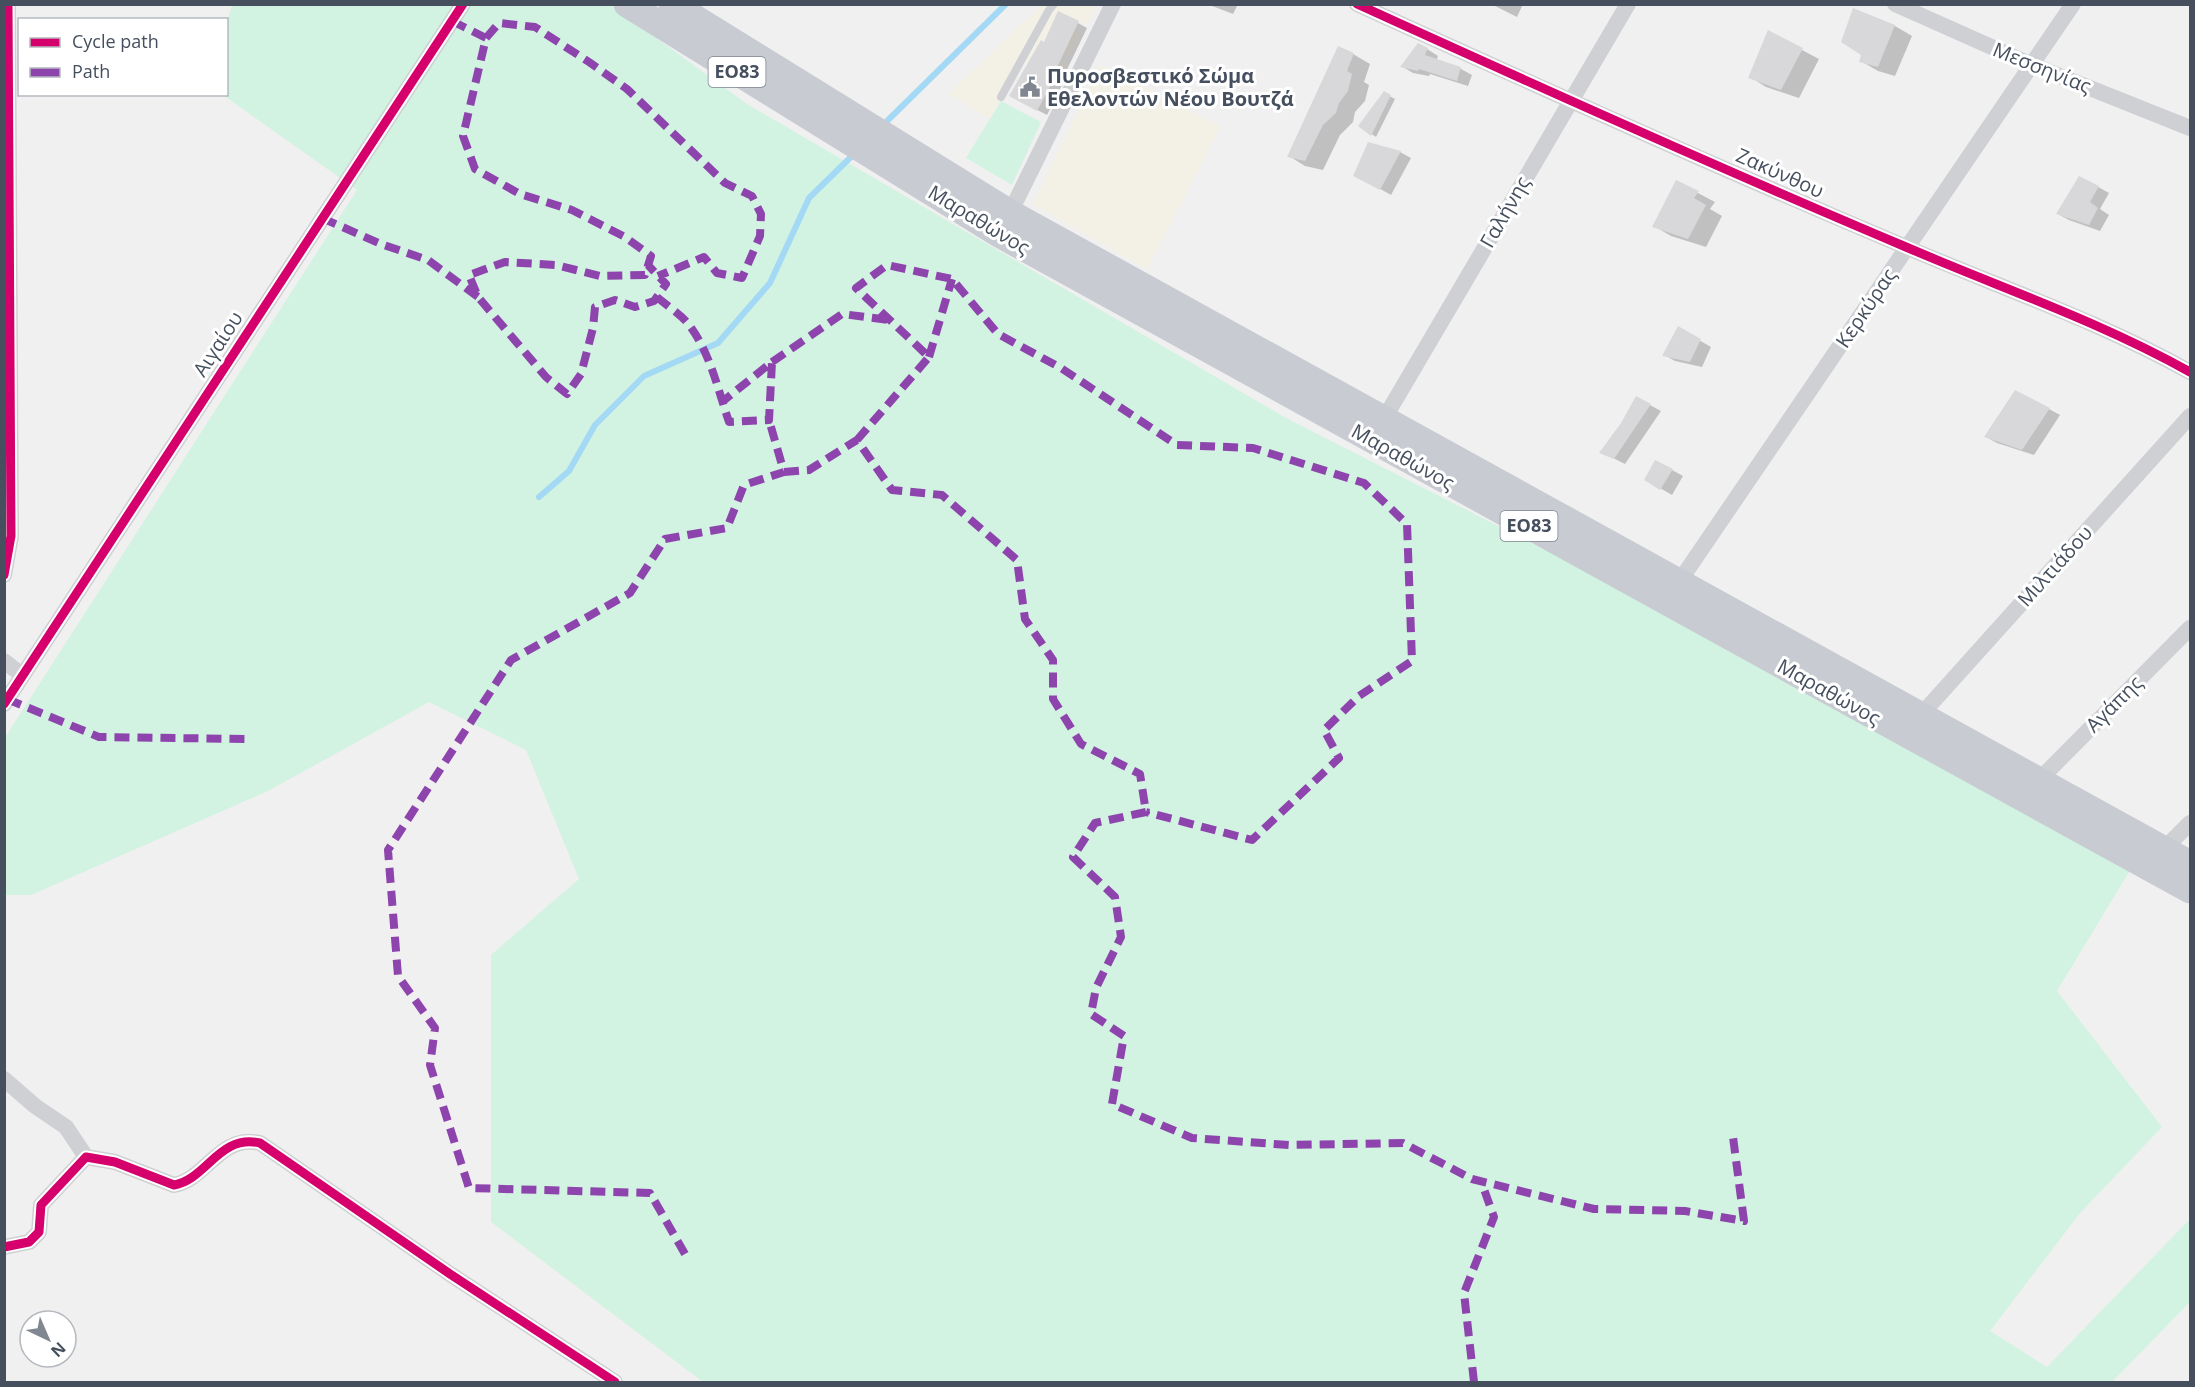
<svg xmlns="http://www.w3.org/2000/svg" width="2195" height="1387" font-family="'Open Sans',sans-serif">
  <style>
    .green { fill: #d2f2e2 }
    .sand { fill: #f3f0e6 }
    .shadow { fill: #0003 }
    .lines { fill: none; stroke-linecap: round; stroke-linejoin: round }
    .stream { stroke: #a3d9f4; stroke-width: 6 }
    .building { fill: #d8d8da }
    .lane { stroke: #ced0d4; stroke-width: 8 }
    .street { stroke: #ced0d4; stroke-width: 16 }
    .primary { stroke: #c8cbd1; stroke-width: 27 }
    .quiet { stroke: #8e44ad; stroke-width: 8; stroke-dasharray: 15 8; stroke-linecap: butt }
    .cycleway-casing { stroke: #fff; stroke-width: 13 }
    .cycleway { stroke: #d6006c; stroke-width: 9 }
    .labels { text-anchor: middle; stroke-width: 6; stroke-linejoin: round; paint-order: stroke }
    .shield { fill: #fff; stroke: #7d848e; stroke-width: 1.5 }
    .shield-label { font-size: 18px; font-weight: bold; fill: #454f5e }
    .street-label { font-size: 20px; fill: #454f5e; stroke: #fff }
    .poi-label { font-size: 20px; font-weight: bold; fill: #454f5e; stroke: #fff; text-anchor: start }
  </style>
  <rect width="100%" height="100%" fill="#f1f0f0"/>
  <path class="green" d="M232 5H611L747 104 1286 418 1565 560 2132 867 2057 991 2162 1127 2080 1213 1990 1331 2047 1367 2190 1219V1302L2112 1382H703L491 1222V955L579 879 526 750 429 702 268 791 31 895H5L4 739 357 190 223 95 226 94 227 22Z
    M1001 101 1041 122 1012 185 966 158Z"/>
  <path class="sand" d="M1042 5H1097L1087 25 1058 12 1054 20 1082 34 1070 55 1041 40 1037 48 1067 64 1058 80 1022 60 990 119 948 94Z
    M1100 64 1221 126 1147 270 1033 204Z"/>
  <path class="shadow" d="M1207 4H1238L1233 14Z
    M1491 4H1523L1517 17Z
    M1854 10 1895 26 1912 36 1895 76 1878 71 1861 61 1863 55Z
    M1078 23 1087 28 1060 84 1062 85 1047 115 1020 101 1045 44Z
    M1427 49 1438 56 1436 61 1461 69 1472 75 1468 86 1430 74 1429 76 1413 73 1403 67Z
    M1802 50 1819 59 1799 98 1766 87 1750 77Z
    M1353 54 1370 64 1364 82 1369 85 1365 101 1355 112 1353 122 1340 135 1323 170 1305 166 1289 156Z
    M1384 93 1395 99 1376 137 1360 126Z
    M1400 152 1411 158 1391 195 1366 181Z
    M2080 177 2109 193 2100 209 2109 215 2100 231 2069 220 2058 214Z
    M1677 182 1715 202 1710 209 1722 216 1706 247 1671 236 1654 226Z
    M1678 328 1711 347 1702 367 1675 361 1664 355Z
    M1650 405 1661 411 1625 464 1601 452 1622 424Z
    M2049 409 2060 415 2034 455 1997 443 1986 437Z
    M1672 470 1683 476 1672 495 1646 480Z"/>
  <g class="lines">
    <path class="stream" d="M882 126 1006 4
      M539 497 569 471 595 425 644 376 718 343 770 283 809 198 856 152"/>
  </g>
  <path class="building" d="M1853 8 1895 25 1878 67 1859 62 1861 55 1841 42Z
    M1058 11 1079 21 1052 78 1054 79 1037 111 1009 96 1041 40 1044 42Z
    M1768 30 1803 48 1781 90 1748 78Z
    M1418 43 1428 48 1425 55 1461 67 1457 81 1419 69 1418 71 1400 67Z
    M1338 46 1354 53 1347 71 1352 74 1348 91 1339 103 1336 113 1323 125 1305 161 1287 157Z
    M1384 91 1391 95 1371 136 1358 126Z
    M1368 142 1401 151 1380 190 1353 176Z
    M2079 176 2099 186 2090 202 2098 208 2089 225 2056 214Z
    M1676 180 1699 191 1694 198 1706 205 1688 239 1652 227Z
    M1678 326 1701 339 1690 362 1662 356Z
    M2015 390 2050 408 2022 450 1984 437Z
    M1636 396 1651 404 1614 459 1599 453 1621 423Z
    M1655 460 1673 469 1660 490 1644 480Z"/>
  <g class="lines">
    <path class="lane" d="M1001 97 1049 10 1054 4"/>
    <path class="street" d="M1357 4C1539 87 1721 169 1906 247 2001 288 2099 321 2190 372
      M1895 4 2032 65 2190 128
      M1010 213 1113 4
      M1384 419 1628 4
      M4 575 11 536 8 4
      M1679 582 2073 4
      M4 661 22 675
      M4 704 463 4
      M1920 716 2190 416
      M2038 781 2190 628
      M2163 850 2190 823
      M4 1079 35 1106 66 1127 86 1157
      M4 1247 29 1242 39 1232 41 1205 86 1157 115 1162 174 1185C207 1179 219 1134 260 1143L450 1274 615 1382"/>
    <path class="primary" d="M627 4 999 234 2190 890
      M672 4 1010 213 2190 864"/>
    <path class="quiet" d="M452 21 486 38 463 136 475 169 520 194 572 210 625 237 651 256 645 275 600 276 556 265 505 262 469 275 478 297 546 377 567 394 581 374 593 328 595 307 615 300 635 307 654 301 666 284 648 265
      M486 38 499 23 535 27 589 62 627 89 725 183 752 196 761 214 760 236 742 278 717 273 704 257 658 276
      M322 218 381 244 428 260 478 297
      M657 297C667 306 681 314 689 325 710 352 718 390 729 422L769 420 772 362 722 402
      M929 357 952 279
      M772 362 842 314 889 320
      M857 440 929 357 856 288 887 265 952 279 998 334 1061 368 1177 445 1253 448 1364 483 1407 524 1412 661 1359 696 1324 730 1339 758 1252 840 1146 812
      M784 472 809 470 857 440 892 490 942 495 1017 560 1025 619 1053 660V699L1081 744 1140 774 1146 812 1095 823 1073 857 1115 897 1121 937 1096 988 1091 1014 1124 1036 1112 1104 1192 1138 1289 1145 1403 1143 1472 1179 1594 1209 1685 1211 1744 1221 1733 1137
      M7 699 99 737 248 739
      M685 1254 650 1193 469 1188 430 1065 435 1028 398 976 388 850 511 660 630 593 665 539 727 528 744 485 784 472 769 420
      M1474 1382 1464 1293 1494 1217 1481 1181"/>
    <g class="cycleway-casing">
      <path id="cycleway" d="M1357 4C1539 87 1721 169 1906 247 2001 288 2099 321 2190 372
        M4 575 11 536 8 4
        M4 704 463 4
        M4 1247 29 1242 39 1232 41 1205 86 1157 115 1162 174 1185C207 1179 219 1134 260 1143L450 1274 615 1382"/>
    </g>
    <use href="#cycleway" class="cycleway"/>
  </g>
  <defs>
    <g id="civic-bare" transform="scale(1.62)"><path d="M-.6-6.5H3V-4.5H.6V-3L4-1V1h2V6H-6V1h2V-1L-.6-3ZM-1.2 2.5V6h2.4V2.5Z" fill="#818791" stroke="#fff" stroke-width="2.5" paint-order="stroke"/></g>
  </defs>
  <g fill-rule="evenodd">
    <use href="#civic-bare" x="1030" y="87"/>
  </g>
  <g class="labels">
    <g class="shield">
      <rect x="708.5" y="57" width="57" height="30" rx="4.5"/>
      <rect x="1500.5" y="511" width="57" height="30" rx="4.5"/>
    </g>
    <g class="shield-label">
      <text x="737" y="78">ΕΟ83</text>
      <text x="1529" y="532">ΕΟ83</text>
    </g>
    <g class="street-label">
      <text transform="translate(2042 68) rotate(22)" y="7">Μεσσηνίας</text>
      <text transform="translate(1780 173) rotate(24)" y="7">Ζακύνθου</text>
      <text transform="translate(1505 212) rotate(-60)" y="7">Γαλήνης</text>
      <text transform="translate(979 220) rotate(31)" y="7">Μαραθώνος</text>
      <text transform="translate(1866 308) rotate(-56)" y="7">Κερκύρας</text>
      <text transform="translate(218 344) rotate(-57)" y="7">Αιγαίου</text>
      <text transform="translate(1403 457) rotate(29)" y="7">Μαραθώνος</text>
      <text transform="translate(2055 566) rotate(-48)" y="7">Μιλτιάδου</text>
      <text transform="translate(1829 692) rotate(29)" y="7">Μαραθώνος</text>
      <text transform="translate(2114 704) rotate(-45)" y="7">Αγάπης</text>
    </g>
    <g class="poi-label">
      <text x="1047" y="83">Πυροσβεστικό Σώμα<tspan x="1047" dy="23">Εθελοντών Νέου Βουτζά</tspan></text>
    </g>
  </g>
  <rect width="2195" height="1387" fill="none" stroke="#454f5e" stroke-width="12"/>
  <rect x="18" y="18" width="210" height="78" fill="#ffffff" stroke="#b5b9bf" stroke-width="1.5"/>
  <rect x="30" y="38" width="30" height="9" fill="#d6006c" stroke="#b5b9bf" stroke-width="1.5"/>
  <text x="72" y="48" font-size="18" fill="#454f5e">Cycle path</text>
  <rect x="30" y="68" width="30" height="9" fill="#8e44ad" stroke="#b5b9bf" stroke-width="1.5"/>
  <text x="72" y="78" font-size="18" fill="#454f5e">Path</text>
  <g transform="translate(48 1339) rotate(136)"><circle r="28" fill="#ffffff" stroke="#b5b9bf" stroke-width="1.5"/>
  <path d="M0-4.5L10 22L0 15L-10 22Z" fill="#818791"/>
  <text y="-9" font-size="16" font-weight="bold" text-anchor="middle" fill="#454f5e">N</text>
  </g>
</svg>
